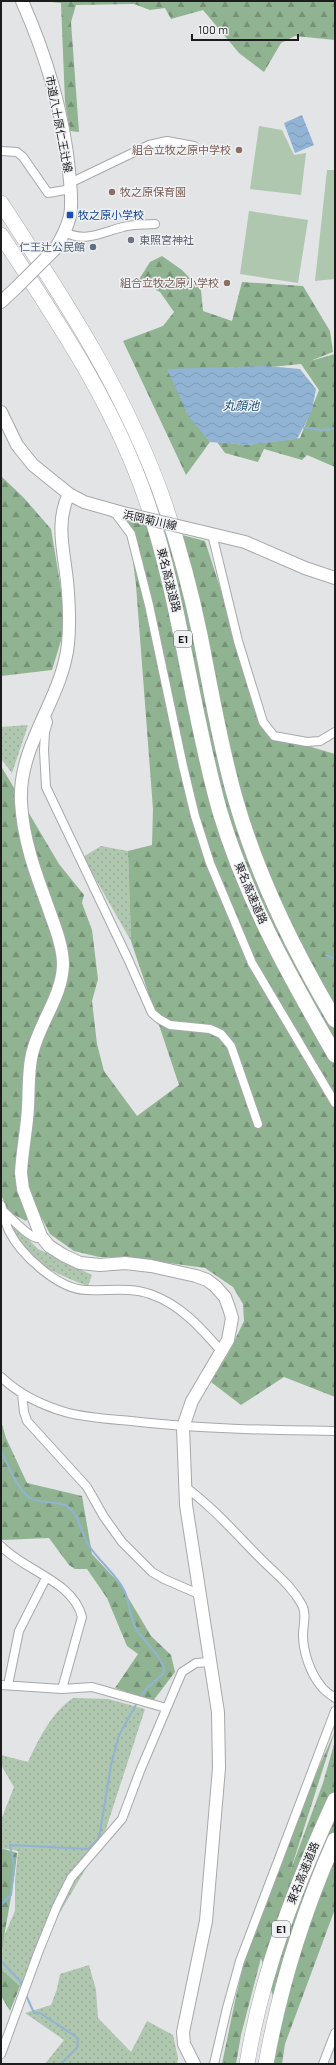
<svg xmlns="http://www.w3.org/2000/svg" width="336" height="2065" font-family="Barlow,'Noto Sans JP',sans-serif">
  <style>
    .grass { fill: url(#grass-dots) }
    .forest { fill: url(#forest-firs) }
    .pitch { fill: #afc6af }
    .water { fill: url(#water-waves) }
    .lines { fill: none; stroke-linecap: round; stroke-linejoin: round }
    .stream { stroke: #91b4d5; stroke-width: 2 }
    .street-casing { stroke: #a7a8ab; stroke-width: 10 }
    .secondary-casing { stroke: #a7a8ab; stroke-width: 14 }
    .highway-casing { stroke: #a7a8ab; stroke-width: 16 }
    .street { stroke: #fff; stroke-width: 8 }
    .secondary { stroke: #fff; stroke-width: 12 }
    .highway { stroke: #fff; stroke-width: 15 }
    .secondary-bridge-casing { stroke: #a7a8ab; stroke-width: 14; stroke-linecap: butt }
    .secondary-bridge { stroke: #fff; stroke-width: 12 }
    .education-dot { fill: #8d6e63; stroke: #f0f1f4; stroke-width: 1.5 }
    .transit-dot { fill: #1a4fb4; stroke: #f0f1f4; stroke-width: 1.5 }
    .worship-dot { fill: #6b7280; stroke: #f0f1f4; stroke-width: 1.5 }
    .service-dot { fill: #5c6f8a; stroke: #f0f1f4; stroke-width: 1.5 }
    .labels { text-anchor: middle; stroke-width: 3; stroke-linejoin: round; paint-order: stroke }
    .shield { fill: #f0f1f4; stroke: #5c5d5e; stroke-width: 1 }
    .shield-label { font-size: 10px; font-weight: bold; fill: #1d1d1e }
    .street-label { font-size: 11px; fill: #1d1d1e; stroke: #f0f1f4 }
    .education-label { font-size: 11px; fill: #785e54; stroke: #f0f1f4; text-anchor: end }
    .transit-label { font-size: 11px; fill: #164399; stroke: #f0f1f4; text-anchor: start }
    .worship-label { font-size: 11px; fill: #5b616d; stroke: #f0f1f4; text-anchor: start }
    .service-label { font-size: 11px; fill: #4e5e75; stroke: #f0f1f4; text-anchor: end }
    .water-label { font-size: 12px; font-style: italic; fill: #1b507c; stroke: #f0f1f4 }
  </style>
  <defs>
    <pattern id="grass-dots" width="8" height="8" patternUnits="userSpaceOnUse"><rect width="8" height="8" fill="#afc6af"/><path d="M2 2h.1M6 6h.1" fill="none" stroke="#96aa96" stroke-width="1.8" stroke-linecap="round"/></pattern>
    <pattern id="forest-firs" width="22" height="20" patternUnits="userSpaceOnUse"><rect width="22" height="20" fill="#90b391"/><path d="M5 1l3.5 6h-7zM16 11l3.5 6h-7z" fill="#759176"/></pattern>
    <pattern id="water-waves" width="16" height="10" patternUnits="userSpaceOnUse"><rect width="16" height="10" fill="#91b4d5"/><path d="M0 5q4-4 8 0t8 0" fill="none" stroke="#7d9ab6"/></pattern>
  </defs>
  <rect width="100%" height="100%" fill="#e3e4e6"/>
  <path class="grass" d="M28 725 12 773 1 759V727Z
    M101 846 128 851 131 941 83 857Z
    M9 1219 38 1249 92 1275 88 1286C49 1272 26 1260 9 1219Z
    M73 1698 108 1699 145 1709 102 1841 32 1960 24 1982 20 1986 1 1969V1943L15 1911V1881L18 1851 1 1848V1820L14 1787 1 1765V1755L28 1762C39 1739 51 1713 73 1698Z
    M89 1965 96 1990 98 2018 131 2052 147 2021 173 2035 178 2058 177 2064H45L64 2040 25 2013 51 2005 57 1989 60 1974Z"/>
  <path class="forest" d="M41 1H335V40L295 36 281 43 264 72 239 53 203 10 171 19 165 8 150 10 134 4 76 5 71 22 79 132 70 131 65 102 61 3Z
    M162 256 182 270 201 290 203 311 232 321 242 282 303 286 330 331 333 352 310 361 335 354V467L307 455 302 460 264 449 258 462 225 453 217 442 247 445 300 438 319 390 301 364 271 367 186 411 210 442 186 475 123 341 163 326 174 312 160 292 138 281 150 262Z
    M1 476 24 498 51 529 64 607 63 634 52 670 1 676Z
    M128 521 205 541 266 730 284 739 335 754V1397L284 1377 241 1405 211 1382 229 1352 244 1321 243 1304 233 1287 205 1268 126 1257H99L74 1251 50 1234 36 1207 26 1221 9 1212 1 1195V766L59 864 84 895 82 903 92 930 98 979 92 1001 97 1044 104 1071 137 1116 179 1085 131 941 128 851 152 845 153 809 136 585Z
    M1 1421 6 1438 27 1483 82 1496 92 1554 120 1584 151 1636 171 1655 175 1672 153 1701 115 1688 138 1654 127 1646 107 1598 87 1569H75L69 1565 49 1538 1 1540Z
    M335 1731 290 1872 323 1783 335 1741V1909L285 2044 282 2064H270L281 2022 261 1958 241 2035 236 2064H222C233 2012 242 1960 260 1911 282 1849 309 1790 335 1731Z
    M1 1848 17 1853C14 1887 6 1921 1 1956Z
    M1 1969 20 1986 10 2011 1 1996Z"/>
  <path class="pitch" d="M259 126 282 130 294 155 306 153 301 195 250 189Z
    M327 170H335V279L315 281Z
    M249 211 308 220 298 283 240 274Z"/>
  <path class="water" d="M302 115 314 145 295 153 284 123Z
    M267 366 300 369 316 389 312 411 297 439 247 445 210 442 189 417 167 369Z"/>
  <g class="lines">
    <path class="stream" d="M301 427 320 430 335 429
      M326 955 335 959
      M1 1451C7 1463 19 1492 30 1498 42 1505 60 1499 71 1509 80 1518 81 1533 88 1544 98 1561 117 1574 125 1592 130 1604 130 1620 137 1630 145 1643 165 1658 164 1673L145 1690 141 1697
      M1 1905 11 1895 12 1886 14 1866 10 1845 88 1849 99 1838 111 1765 119 1735 137 1703
      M1 1961 20 1981 22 1988
      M26 1995 34 2013H40L75 2036 78 2040 77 2048 61 2064"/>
    <g class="street-casing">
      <path id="street" d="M1 151 17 152 23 157 48 193 71 189
        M70 183 149 145 167 141 194 146
        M65 232C85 243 103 232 123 227 133 224 144 225 155 224
        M112 512 116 514 131 534 149 605 183 766 195 816 210 863 252 963 335 1103
        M212 534 238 641 263 722 274 736 307 742 320 741 335 732
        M45 714 48 722 45 732 44 750 46 787 128 959 152 1013 159 1019 170 1025 210 1029 221 1034 231 1046 258 1124
        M1 1205C4 1213 5 1223 9 1231 21 1255 59 1290 87 1290 108 1291 130 1287 150 1294 180 1304 201 1328 221 1351
        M3 1211C13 1219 27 1236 37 1238L41 1236
        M1 1377C19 1394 41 1405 65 1412 86 1418 109 1419 131 1421 199 1429 267 1430 335 1431
        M22 1394 24 1412 27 1421 87 1487 104 1517 122 1542 152 1572 164 1579 201 1595
        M184 1486C213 1507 236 1534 261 1559 276 1574 292 1586 302 1605 307 1614 303 1625 303 1635 303 1651 310 1673 321 1686 324 1691 330 1694 335 1698
        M1 1546C25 1571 73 1581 82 1617L62 1689
        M1 1685 62 1689 92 1687 166 1708
        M8 1685 19 1631 46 1578
        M1 2054 38 1953 57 1906 71 1878 122 1819 140 1771 182 1672 196 1663 210 1662
        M214 2064 227 2008 240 1961 335 1711
        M323 2064 335 2033"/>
    </g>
    <g class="secondary-casing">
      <path id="secondary" d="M22 1C46 55 63 112 69 170 70 185 73 201 70 216 67 228 62 238 55 249
        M1 302 17 287
        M1 412 17 445 33 465 69 494 84 502 123 513
        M69 494C55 522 64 552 67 581 69 602 70 623 68 644 62 700 18 744 21 802 23 839 35 872 48 907 54 925 63 945 63 965 62 997 39 1023 32 1054 28 1071 29 1089 28 1107 27 1129 22 1151 21 1173L23 1189 41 1236 49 1246 63 1255 80 1263 100 1265 125 1263 151 1266 196 1276 207 1280 215 1286 225 1297 229 1308 232 1318 228 1340 192 1401 183 1427 186 1505 218 1712 219 1768 206 1921 183 2032 184 2044 194 2064
        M199 531 245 542 305 568 335 578"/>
    </g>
    <g class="highway-casing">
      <path id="highway" d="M1 203C64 299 128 396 165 505 179 547 191 591 200 635 211 690 220 746 236 801 258 878 294 951 335 1020
        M1 235C57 321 114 404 147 502 181 603 191 710 220 812 246 899 290 977 335 1055
        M247 2064C262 1971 296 1885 335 1800
        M266 2064C280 1986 303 1912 335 1840"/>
    </g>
    <use href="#street" class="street"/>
    <use href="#secondary" class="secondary"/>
    <use href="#highway" class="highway"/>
    <g class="secondary-bridge-casing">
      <path id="secondary-bridge" d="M17 287 55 249
        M123 513 199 531"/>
    </g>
    <use href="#secondary-bridge" class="secondary-bridge"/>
  </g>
  <g class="education-dot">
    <circle cx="239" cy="150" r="4"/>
    <circle cx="112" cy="192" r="4"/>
    <circle cx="227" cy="283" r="4"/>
  </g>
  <rect class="transit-dot" x="66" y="211" width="8" height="8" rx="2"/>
  <circle class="worship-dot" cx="131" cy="240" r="4"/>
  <circle class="service-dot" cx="93" cy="247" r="4"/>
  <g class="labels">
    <g class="shield">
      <rect x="174" y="631" width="18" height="16" rx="3"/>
      <rect x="272" y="1921" width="18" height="16" rx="3"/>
    </g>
    <g class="shield-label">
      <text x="183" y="643">E1</text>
      <text x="281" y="1933">E1</text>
    </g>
    <g class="street-label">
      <text transform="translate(59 124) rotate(79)" y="4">市道八十原仁王辻線</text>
      <text transform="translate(150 520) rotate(13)" y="4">浜岡菊川線</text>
      <text transform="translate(169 580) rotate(76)" y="4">東名高速道路</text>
      <text transform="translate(251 893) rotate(67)" y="4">東名高速道路</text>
      <text transform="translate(303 1873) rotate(-68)" y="4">東名高速道路</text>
    </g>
    <g class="education-label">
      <text x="231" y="154">組合立牧之原中学校</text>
      <text x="120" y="196" text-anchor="start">牧之原保育園</text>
      <text x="219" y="287">組合立牧之原小学校</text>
    </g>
    <g class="transit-label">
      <text x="78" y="219">牧之原小学校</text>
    </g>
    <g class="worship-label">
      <text x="139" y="244">東照宮神社</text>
    </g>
    <g class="service-label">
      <text x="85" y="251">仁王辻公民館</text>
    </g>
    <g class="water-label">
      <text x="241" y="410">丸顔池</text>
    </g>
  </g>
  <rect width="336" height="2065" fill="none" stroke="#1d1d1e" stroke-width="4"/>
  <path d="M192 34v6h106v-6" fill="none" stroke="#1d1d1e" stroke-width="2"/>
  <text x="198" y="34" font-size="12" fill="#1d1d1e" stroke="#f0f1f4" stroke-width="3" paint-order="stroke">100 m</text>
</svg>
